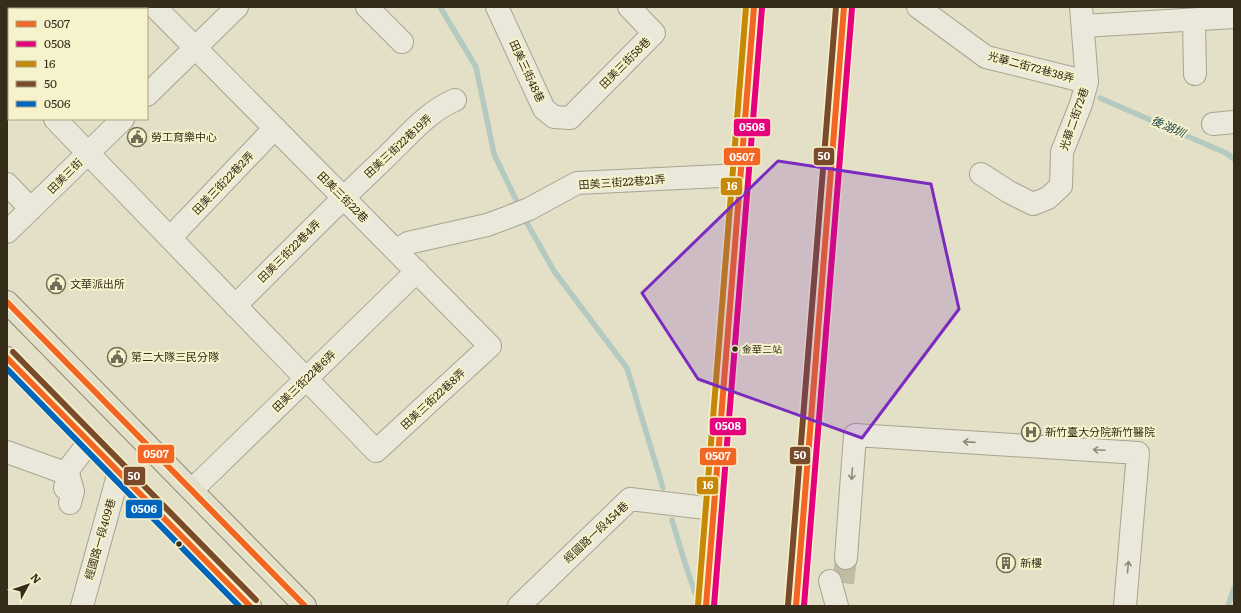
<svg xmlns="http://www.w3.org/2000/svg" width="1241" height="613" font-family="Literata,'Noto Sans TC',serif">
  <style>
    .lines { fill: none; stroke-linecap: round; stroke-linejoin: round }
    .stream { stroke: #b4c9bf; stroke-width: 5.5 }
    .minor-tunnel { stroke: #c0bca4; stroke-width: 22; stroke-dasharray: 22 11; stroke-linecap: butt }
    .minor-casing { stroke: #a7a491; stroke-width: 24 }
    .major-casing { stroke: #8d8978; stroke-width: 24 }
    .minor { stroke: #eae8da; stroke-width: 22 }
    .major { stroke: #e2dfca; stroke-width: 22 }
    .bus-1-casing { stroke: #f6f2cb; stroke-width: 9 }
    .bus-2-casing { stroke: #f6f2cb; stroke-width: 9 }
    .bus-3-casing { stroke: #f6f2cb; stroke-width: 9 }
    .bus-4-casing { stroke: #f6f2cb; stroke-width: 9 }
    .bus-5-casing { stroke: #f6f2cb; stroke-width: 9 }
    .bus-1 { stroke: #f26522; stroke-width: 6 }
    .bus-2 { stroke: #e5007d; stroke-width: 6 }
    .bus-3 { stroke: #c68806; stroke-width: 6 }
    .bus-4 { stroke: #7a4b2a; stroke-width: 6 }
    .bus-5 { stroke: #0065bd; stroke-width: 6 }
    .oneway { stroke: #908a7a }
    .marked { fill: #7b2cbf; fill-opacity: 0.2; stroke: #7b2cbf; stroke-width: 3; stroke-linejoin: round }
    .bus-dot { fill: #352c1a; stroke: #f6f2cb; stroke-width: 1.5 }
    .labels { text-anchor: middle; stroke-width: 4; stroke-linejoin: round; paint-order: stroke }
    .bus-label { font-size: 10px; fill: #352c1a; stroke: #f6f2cb; text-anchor: start }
    .street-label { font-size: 11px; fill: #352c1a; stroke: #f6f2cb }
    .poi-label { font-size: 11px; fill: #352c1a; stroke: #f6f2cb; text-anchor: start }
    .water-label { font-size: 12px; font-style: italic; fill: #294f55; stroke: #f6f2cb }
    .line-badge { stroke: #f6f2cb; stroke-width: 1.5 }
    .badge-label { font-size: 11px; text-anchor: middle; font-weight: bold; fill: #fff }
  </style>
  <rect width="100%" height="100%" fill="#e3e0c7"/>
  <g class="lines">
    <path class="stream" d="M440 7 476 67 494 154 520 208
      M1100 98 1226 153 1234 159
      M523 216 554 271 627 368 663 488
      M672 520 685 563 695 593
      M1228 606 1234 588"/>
    <path class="minor-tunnel" d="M843 583 846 558"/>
    <g class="minor-casing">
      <path id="minor" d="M367 7 402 42
        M497 7 544 109 554 117 570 118 654 33 629 7
        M918 7 986 57 1087 82
        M1194 20 1195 74
        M1083 26 1234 17
        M7 70 9 72
        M147 95 237 7
        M55 119 376 451 490 346 155 7
        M1213 124 1234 122
        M981 174 1009 192 1033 204 1048 198 1061 186 1062 152 1081 104 1087 82 1081 7
        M7 184 31 209
        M7 232 123 119
        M170 238 275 128
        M396 250 408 243 487 225 506 218 529 209 577 183 741 175
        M235 306C285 256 334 206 385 158 406 138 428 111 455 100
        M7 452 68 474 73 491 70 503
        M65 488 70 467 90 441
        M192 490 417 271
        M846 558 855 435 1138 453 1125 606
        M830 581 837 606
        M82 606 119 472
        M519 606 630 499 714 509
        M706 606 754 7
        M796 606 844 7"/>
    </g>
    <g class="major-casing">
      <path id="major" d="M7 302 305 606
        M7 358 250 606"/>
    </g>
    <use href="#minor" class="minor"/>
    <use href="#major" class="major"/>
    <g class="bus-1-casing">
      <path id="bus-1" d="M7 302 305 606
        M7 358 250 606
        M706 606 754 7
        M796 606 844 7"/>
    </g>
    <g class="bus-2-casing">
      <path id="bus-2" d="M714 606 762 8
        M804 606 852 8"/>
    </g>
    <g class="bus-3-casing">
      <path id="bus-3" d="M698 605 746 7"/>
    </g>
    <g class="bus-4-casing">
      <path id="bus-4" d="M13 352 256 600
        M788 605 836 7"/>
    </g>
    <g class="bus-5-casing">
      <path id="bus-5" d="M7 369 239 606"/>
    </g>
    <use href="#bus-1" class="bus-1"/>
    <use href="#bus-2" class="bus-2"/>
    <use href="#bus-3" class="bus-3"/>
    <use href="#bus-4" class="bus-4"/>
    <use href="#bus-5" class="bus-5"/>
  </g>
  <defs><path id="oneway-shaft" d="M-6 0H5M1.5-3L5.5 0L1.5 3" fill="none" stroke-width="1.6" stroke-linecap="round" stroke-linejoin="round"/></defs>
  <g class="oneway">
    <use href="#oneway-shaft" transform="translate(969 442) rotate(-176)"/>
    <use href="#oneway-shaft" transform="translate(1099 450) rotate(-177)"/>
    <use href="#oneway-shaft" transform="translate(852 474) rotate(94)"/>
    <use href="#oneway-shaft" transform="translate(1128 567) rotate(-85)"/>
  </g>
  <path class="marked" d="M778 161 931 184 959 309 862 438 698 379 642 293Z"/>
  <defs>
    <g id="civic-ring" transform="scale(1)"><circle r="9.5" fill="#f6f2cb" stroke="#726b57" stroke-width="1.5"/><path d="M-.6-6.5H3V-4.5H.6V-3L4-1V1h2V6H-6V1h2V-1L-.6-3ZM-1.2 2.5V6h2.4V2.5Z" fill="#726b57"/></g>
    <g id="hospital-ring" transform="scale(1)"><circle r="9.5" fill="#f6f2cb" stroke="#726b57" stroke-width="1.5"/><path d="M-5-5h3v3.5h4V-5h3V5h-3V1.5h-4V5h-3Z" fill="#726b57"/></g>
    <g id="building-ring" transform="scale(1)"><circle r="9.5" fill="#f6f2cb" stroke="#726b57" stroke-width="1.5"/><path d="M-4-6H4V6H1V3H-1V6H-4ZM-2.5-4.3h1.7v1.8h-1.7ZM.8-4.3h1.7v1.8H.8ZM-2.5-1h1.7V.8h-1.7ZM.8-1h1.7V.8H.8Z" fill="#726b57"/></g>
  </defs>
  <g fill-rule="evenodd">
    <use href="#civic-ring" x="137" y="137"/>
    <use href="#civic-ring" x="56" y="284"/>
    <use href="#civic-ring" x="117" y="357"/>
    <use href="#hospital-ring" x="1031" y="432"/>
    <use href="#building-ring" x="1006" y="563"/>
  </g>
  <g class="bus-dot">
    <circle cx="735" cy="349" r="3.5"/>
    <circle cx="179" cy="544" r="3.5"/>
  </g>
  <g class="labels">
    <g class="bus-label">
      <text x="742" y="353">金華二站</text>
    </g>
    <g class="street-label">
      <text transform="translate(625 63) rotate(-45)" y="4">田美三街58巷</text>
      <text transform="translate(1031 67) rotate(15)" y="4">光華二街72巷38弄</text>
      <text transform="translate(527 71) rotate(65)" y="4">田美三街48巷</text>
      <text transform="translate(1074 119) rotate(-71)" y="4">光華二街72巷</text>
      <text transform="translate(398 146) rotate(-43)" y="4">田美三街22巷19弄</text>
      <text transform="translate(65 176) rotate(-45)" y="4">田美三街</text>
      <text transform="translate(622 182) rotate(-4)" y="4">田美三街22巷21弄</text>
      <text transform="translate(223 183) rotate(-46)" y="4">田美三街22巷2弄</text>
      <text transform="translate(343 197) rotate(45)" y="4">田美三街22巷</text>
      <text transform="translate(289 251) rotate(-45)" y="4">田美三街22巷4弄</text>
      <text transform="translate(304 381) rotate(-44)" y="4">田美三街22巷6弄</text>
      <text transform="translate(433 399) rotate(-43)" y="4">田美三街22巷8弄</text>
      <text transform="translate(596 532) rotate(-43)" y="4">經國路一段454巷</text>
      <text transform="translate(100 539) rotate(-74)" y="4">經國路一段409巷</text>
    </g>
    <g class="poi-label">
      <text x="151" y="141">勞工育樂中心</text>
      <text x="70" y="288">文華派出所</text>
      <text x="131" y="361">第二大隊三民分隊</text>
      <text x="1045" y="436">新竹臺大分院新竹醫院</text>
      <text x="1020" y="567">新樓</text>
    </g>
    <g class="water-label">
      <text transform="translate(1168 127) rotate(24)" y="4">後湖圳</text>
    </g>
  </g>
  <g class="line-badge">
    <rect x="733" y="118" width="38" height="19" rx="4" fill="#e5007d"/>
    <rect x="813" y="147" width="22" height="19" rx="4" fill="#7a4b2a"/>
    <rect x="723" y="147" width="38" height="19" rx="4" fill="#f26522"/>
    <rect x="720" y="177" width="23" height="19" rx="4" fill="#c68806"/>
    <rect x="709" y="417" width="38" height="19" rx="4" fill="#e5007d"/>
    <rect x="137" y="444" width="38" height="20" rx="4" fill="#f26522"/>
    <rect x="789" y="446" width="22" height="19" rx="4" fill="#7a4b2a"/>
    <rect x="699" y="447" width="38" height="19" rx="4" fill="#f26522"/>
    <rect x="123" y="466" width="23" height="20" rx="4" fill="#7a4b2a"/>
    <rect x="696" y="476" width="23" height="19" rx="4" fill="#c68806"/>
    <rect x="125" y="499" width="38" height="20" rx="4" fill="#0065bd"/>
  </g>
  <g class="badge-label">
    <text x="752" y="131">0508</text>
    <text x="824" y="160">50</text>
    <text x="742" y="161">0507</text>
    <text x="732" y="190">16</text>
    <text x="728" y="430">0508</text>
    <text x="156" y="458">0507</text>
    <text x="800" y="459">50</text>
    <text x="718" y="460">0507</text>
    <text x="134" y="480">50</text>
    <text x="708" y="489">16</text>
    <text x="144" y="513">0506</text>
  </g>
  <rect width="1241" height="613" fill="none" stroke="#352c1a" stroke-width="16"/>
  <rect x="8" y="8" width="140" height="112" fill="#f6f2cb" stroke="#a9a384"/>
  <rect x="16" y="21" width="20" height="6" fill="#f26522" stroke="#a9a384"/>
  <text x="44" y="28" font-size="12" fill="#352c1a">0507</text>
  <rect x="16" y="41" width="20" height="6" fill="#e5007d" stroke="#a9a384"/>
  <text x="44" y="48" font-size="12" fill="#352c1a">0508</text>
  <rect x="16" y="61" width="20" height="6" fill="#c68806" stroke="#a9a384"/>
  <text x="44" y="68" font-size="12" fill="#352c1a">16</text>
  <rect x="16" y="81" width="20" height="6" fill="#7a4b2a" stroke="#a9a384"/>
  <text x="44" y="88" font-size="12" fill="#352c1a">50</text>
  <rect x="16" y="101" width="20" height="6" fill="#0065bd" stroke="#a9a384"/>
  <text x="44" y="108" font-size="12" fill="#352c1a">0506</text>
  <g transform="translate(28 585) rotate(50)" stroke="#f6f2cb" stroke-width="3" paint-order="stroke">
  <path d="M0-3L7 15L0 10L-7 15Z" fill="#352c1a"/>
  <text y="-6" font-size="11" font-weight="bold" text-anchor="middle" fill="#352c1a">N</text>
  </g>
</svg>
